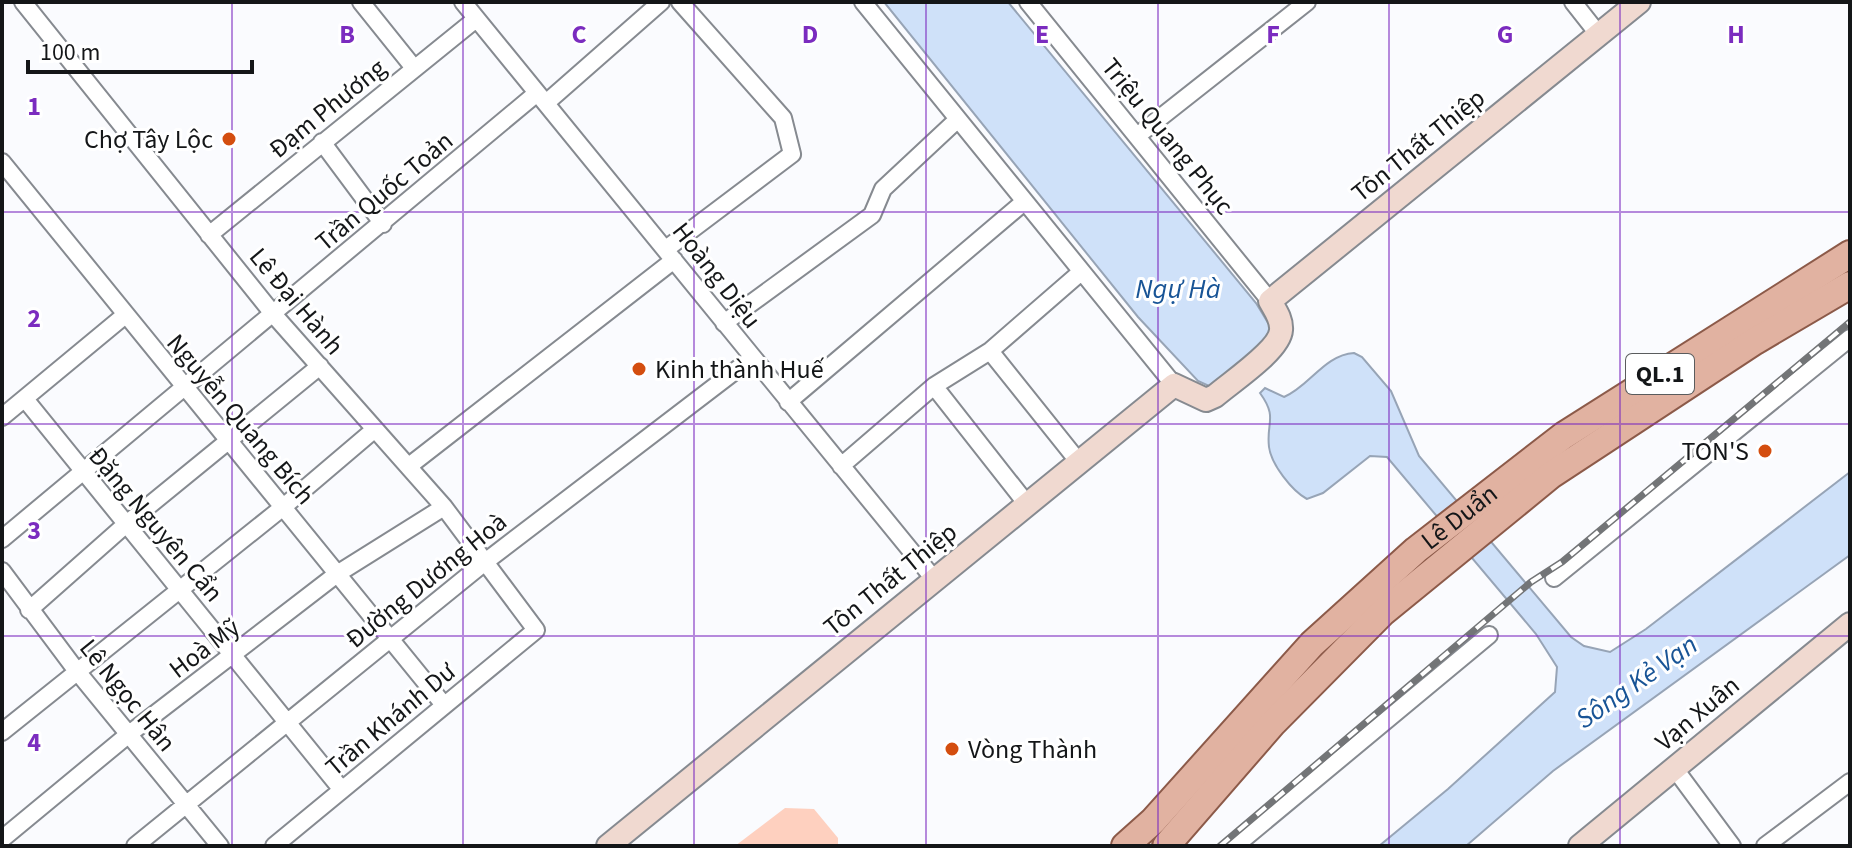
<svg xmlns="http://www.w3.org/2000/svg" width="1852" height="848" font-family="'Source Sans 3',sans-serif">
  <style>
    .green { fill: #fed0bf }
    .water { fill: #cfe1f9; stroke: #97a4b6; stroke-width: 2 }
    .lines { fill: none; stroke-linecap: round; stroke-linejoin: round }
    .street-casing { stroke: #868a90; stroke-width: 20 }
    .secondary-casing { stroke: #868a90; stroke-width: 26 }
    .primary-casing { stroke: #8c5a49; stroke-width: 30 }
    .street { stroke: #fff; stroke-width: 16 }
    .secondary { stroke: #f0d9d0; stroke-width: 22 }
    .primary { stroke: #e1b2a1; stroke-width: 26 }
    .rail-casing { stroke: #737577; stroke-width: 7 }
    .rail { stroke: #fff; stroke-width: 4; stroke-dasharray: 12; stroke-linecap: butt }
    .grid { fill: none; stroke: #7b2cbf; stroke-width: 2; stroke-opacity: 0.55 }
    .poi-dot { fill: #d44e0f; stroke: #fff; stroke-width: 3 }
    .labels { text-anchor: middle; stroke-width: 6; stroke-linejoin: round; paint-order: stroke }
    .shield { fill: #fff; stroke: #5a5c5d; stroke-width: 2 }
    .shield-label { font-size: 24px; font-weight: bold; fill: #141618 }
    .street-label { font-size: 26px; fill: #141618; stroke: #fff }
    .poi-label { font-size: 26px; fill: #141618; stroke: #fff; text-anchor: end }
    .water-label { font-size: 28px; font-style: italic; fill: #185496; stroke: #fff }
    .grid-label { font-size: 26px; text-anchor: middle; font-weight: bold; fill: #7b2cbf; stroke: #fff; stroke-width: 6; stroke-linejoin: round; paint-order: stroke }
  </style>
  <rect width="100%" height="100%" fill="#fafbfe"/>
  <path class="green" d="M785 808 814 809 838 838V846H735Z"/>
  <path class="water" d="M884 2H1008L1256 303 1273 331 1270 343 1218 384 1209 386 1198 381 1138 317Z
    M1354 353 1362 357 1391 391 1419 456 1571 637 1584 646 1610 652 1646 629 1850 472V555L1553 771 1466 846H1379L1448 789 1555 692 1557 667 1536 634 1387 457 1370 456 1323 493 1307 499C1292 491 1271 464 1269 447 1266 422 1278 418 1260 393L1265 388 1284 397C1309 387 1324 355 1354 353Z"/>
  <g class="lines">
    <g class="street-casing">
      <path id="street" d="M23 2 274 315 444 507 536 630 274 846
        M361 2 414 68
        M463 2 934 579
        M863 2 1174 385
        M1028 2 1270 301
        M1573 2 1599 35
        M546 103 661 2
        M1137 136 1307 2
        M322 142 383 224
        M2 162 444 705
        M209 235 476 19
        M666 249 792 154 783 118 680 2
        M724 323 872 215 883 189 958 119
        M990 351 1078 461
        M934 386 1026 503
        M25 399 342 790
        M788 402 1024 202
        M2 417 124 316
        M409 466 674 260
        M841 466 934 386 990 351 1081 272
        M2 539 537 93
        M2 571 76 670 220 846
        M1554 578 1850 338
        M29 610 124 526 320 366
        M2 732 282 508 375 429
        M1675 769 1732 846
        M2 839 129 734 337 574 444 507
        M135 846 485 562 752 358
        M1235 846 1489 635
        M1765 846 1850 782"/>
    </g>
    <g class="secondary-casing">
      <path id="secondary" d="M608 846 1174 385 1206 400 1215 396C1231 382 1280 350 1281 330 1282 319 1275 310 1270 301L1639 2
        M1580 846 1850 624"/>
    </g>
    <g class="primary-casing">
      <g id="primary">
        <path id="s1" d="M1125 846 1153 821 1312 644 1416 550 1563 436 1850 254"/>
        <path d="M1166 846 1273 723 1382 613 1551 475 1755 341 1850 285"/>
      </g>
    </g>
    <use href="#street" class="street"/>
    <use href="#secondary" class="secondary"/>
    <use href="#primary" class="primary"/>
    <g class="rail-casing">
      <path id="rail" d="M1220 846 1531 582 1562 562 1850 322"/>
    </g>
    <use href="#rail" class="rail"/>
  </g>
  <path class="grid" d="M232 2V846M463 2V846M694 2V846M926 2V846M1158 2V846M1389 2V846M1620 2V846M2 212H1850M2 424H1850M2 636H1850"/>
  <g class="poi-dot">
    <circle cx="229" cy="139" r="8"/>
    <circle cx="639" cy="369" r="8"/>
    <circle cx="1765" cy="451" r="8"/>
    <circle cx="952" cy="749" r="8"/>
  </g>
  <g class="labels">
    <rect class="shield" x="1626" y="354" width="68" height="40" rx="6"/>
    <g class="shield-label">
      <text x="1660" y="382">QL.1</text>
    </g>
    <g class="street-label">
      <text transform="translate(327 108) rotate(-39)" y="9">Đạm Phương</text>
      <text transform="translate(1168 136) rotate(51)" y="9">Triệu Quang Phục</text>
      <text transform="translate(1418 145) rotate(-39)" y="9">Tôn Thất Thiệp</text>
      <text transform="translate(384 191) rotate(-40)" y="9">Trần Quốc Toản</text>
      <text transform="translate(717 275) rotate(52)" y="9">Hoàng Diệu</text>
      <text transform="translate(297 301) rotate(50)" y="9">Lê Đại Hành</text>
      <text transform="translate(241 419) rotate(50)" y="9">Nguyễn Quang Bích</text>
      <text dy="9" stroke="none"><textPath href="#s1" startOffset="470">Lê Duẩn</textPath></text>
      <text transform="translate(156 524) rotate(50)" y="9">Đặng Nguyên Cẩn</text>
      <text transform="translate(890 579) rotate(-39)" y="9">Tôn Thất Thiệp</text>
      <text transform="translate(426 580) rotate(-39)" y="9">Đường Dương Hoà</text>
      <text transform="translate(204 648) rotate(-37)" y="9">Hoà Mỹ</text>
      <text transform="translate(128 695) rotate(51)" y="9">Lê Ngọc Hân</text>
      <text transform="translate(1697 713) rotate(-40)" y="9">Vạn Xuân</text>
      <text transform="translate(390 719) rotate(-40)" y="9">Trần Khánh Dư</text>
    </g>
    <g class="poi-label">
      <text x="213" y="148">Chợ Tây Lộc</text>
      <text x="655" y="378" text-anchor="start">Kinh thành Huế</text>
      <text x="1749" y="460">TON'S</text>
      <text x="968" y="758" text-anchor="start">Vòng Thành</text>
    </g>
    <g class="water-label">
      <text x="1178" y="298">Ngự Hà</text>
      <text transform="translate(1636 681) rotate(-35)" y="10">Sông Kẻ Vạn</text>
    </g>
  </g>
  <g class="grid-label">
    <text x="347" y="43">B</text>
    <text x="579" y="43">C</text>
    <text x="810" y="43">D</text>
    <text x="1042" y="43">E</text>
    <text x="1273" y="43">F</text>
    <text x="1505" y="43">G</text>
    <text x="1736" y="43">H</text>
    <text x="34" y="115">1</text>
    <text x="34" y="327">2</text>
    <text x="34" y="539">3</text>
    <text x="34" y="751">4</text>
  </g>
  <rect width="1852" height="848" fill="none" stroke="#141618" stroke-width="8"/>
  <path d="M28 60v12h224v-12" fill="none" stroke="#141618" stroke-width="4"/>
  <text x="40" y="60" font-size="24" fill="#141618" stroke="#ffffff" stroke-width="6" paint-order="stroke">100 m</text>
</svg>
